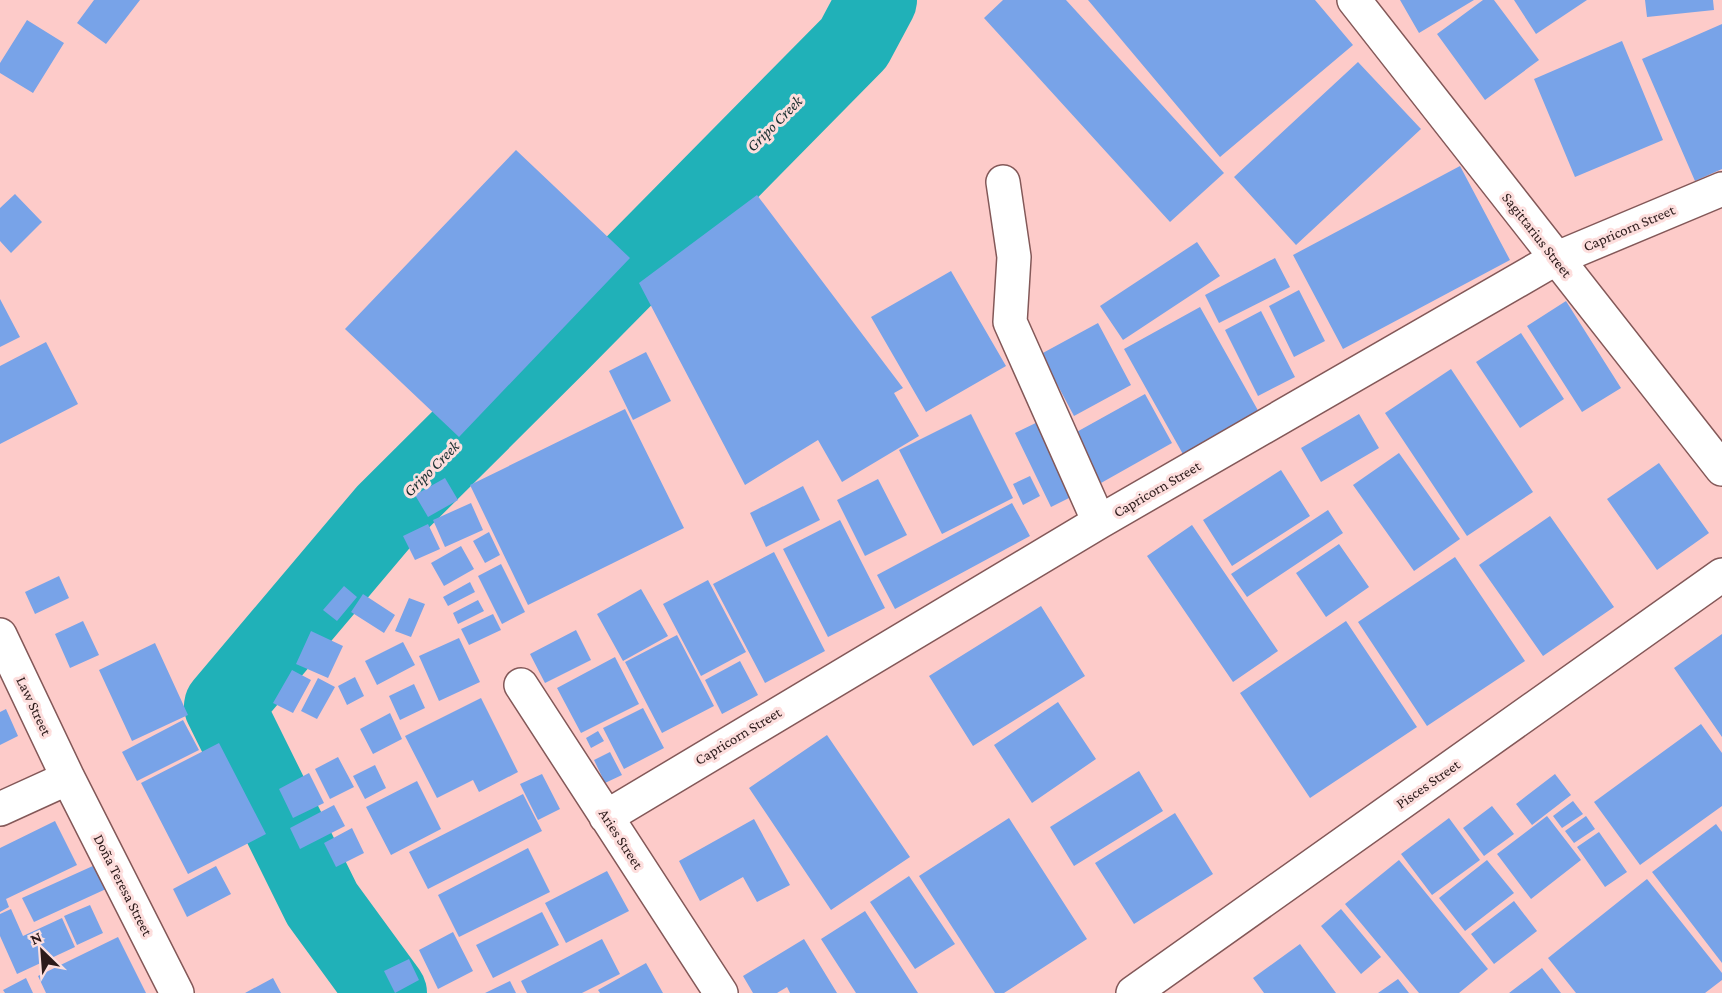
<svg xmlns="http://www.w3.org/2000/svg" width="1722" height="993" font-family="'Crimson Pro',serif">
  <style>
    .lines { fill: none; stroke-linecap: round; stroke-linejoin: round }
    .river { stroke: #20b1b8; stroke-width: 80 }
    .building { fill: #78a3e8 }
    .minor-casing { stroke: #835858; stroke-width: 36 }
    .minor { stroke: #fff; stroke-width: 33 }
    .labels { text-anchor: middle; stroke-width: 6; stroke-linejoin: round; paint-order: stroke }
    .street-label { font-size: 15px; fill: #2c1a1a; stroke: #fddedd }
    .water-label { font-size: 16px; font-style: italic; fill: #182e2f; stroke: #fddedd }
  </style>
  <rect width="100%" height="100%" fill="#fdcbc9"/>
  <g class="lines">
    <path class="river" d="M387 993 322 904 224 706 387 513 557 344 854 43 877 0"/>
  </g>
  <path class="building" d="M94 0H140L106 44 77 23Z
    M1003 0H1066L1224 173 1170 222 984 18Z
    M1088 0H1315L1353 45 1220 157Z
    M1400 0H1474L1419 33Z
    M1483 0H1494L1539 60 1485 100 1437 34Z
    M1514 0H1587L1536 34Z
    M1645 0H1713L1714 10 1647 17Z
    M27 20 64 43 33 93 0 73V63Z
    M1722 24V169L1695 181 1642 59Z
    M1622 41 1663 140 1575 177 1534 79Z
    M1358 62 1421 129 1296 245 1234 177Z
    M516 150 630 258 459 437 345 329Z
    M1460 166 1510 260 1343 349 1293 255Z
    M15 194 42 222 11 253 0 241V208Z
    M757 195 903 388 894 393 919 436 842 482 818 440 745 485 639 283Z
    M1197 242 1220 276 1123 340 1100 306Z
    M1275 258 1290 287 1219 323 1205 295Z
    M951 271 1006 366 926 412 871 317Z
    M1299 290 1325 341 1294 357 1269 306Z
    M0 299 20 337 0 347Z
    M1566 301 1621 388 1582 412 1527 326Z
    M1200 307 1260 414 1184 456 1124 349Z
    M1261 311 1295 377 1258 396 1225 330Z
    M1098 323 1131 385 1074 416 1041 354Z
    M1521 333 1564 399 1520 428 1476 362Z
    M46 342 78 404 0 444V366Z
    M646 352 671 401 633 420 609 371Z
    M1451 369 1533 492 1467 536 1385 413Z
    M1145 394 1172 443 1101 483 1073 434Z
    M625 409 684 528 528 605 470 485Z
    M971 414 1013 498 942 534 899 450Z
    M1359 414 1379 448 1321 482 1301 448Z
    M1044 419 1081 492 1051 507 1015 433Z
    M1399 453 1460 539 1414 571 1353 485Z
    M1659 463 1709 533 1657 570 1607 499Z
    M1281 470 1310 516 1232 566 1203 520Z
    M1030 476 1040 496 1023 505 1013 484Z
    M445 478 458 500 428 517 415 495Z
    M878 479 907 535 865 556 837 500Z
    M803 486 820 520 766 547 750 513Z
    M471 503 483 530 445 547 433 520Z
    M1012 503 1030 536 895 609 877 575Z
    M1328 510 1343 533 1247 597 1231 574Z
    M1550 516 1614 607 1543 656 1479 565Z
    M840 520 885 608 828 637 783 549Z
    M428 524 440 549 415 560 403 536Z
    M1192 525 1278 651 1233 682 1147 556Z
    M489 532 500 555 485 563 473 541Z
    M1339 544 1369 587 1326 617 1296 573Z
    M461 546 474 569 444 586 431 563Z
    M774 552 825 651 765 683 713 584Z
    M1455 557 1525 661 1427 726 1358 622Z
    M501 564 525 612 502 624 478 576Z
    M59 576 69 598 35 614 25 592Z
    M708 580 746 652 701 676 663 604Z
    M470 582 475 592 448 606 443 597Z
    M344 586 357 597 337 621 323 610Z
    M641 589 668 636 623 661 597 614Z
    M363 594 395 615 384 633 351 612Z
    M409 598 425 604 411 637 395 631Z
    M478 600 484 611 458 624 453 613Z
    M1041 606 1085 676 973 746 929 676Z
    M493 614 501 630 469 645 461 629Z
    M83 621 99 655 70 668 55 634Z
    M1346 621 1417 727 1310 798 1240 693Z
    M576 630 591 660 545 683 530 654Z
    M311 631 343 646 328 678 296 664Z
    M1722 634V737L1674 668Z
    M677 635 714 706 662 733 625 662Z
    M459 638 480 682 439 701 419 656Z
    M403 642 415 665 377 685 365 661Z
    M155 643 188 715 132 741 99 670Z
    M615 657 639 704 581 733 557 688Z
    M740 661 758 695 722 714 705 680Z
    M292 670 311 680 293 713 273 703Z
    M355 677 364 696 347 705 338 686Z
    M318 678 335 687 317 719 301 711Z
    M414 684 425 708 400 720 389 696Z
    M481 698 518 772 479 792 473 780 437 798 405 736Z
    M1058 702 1096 759 1032 803 994 745Z
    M643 708 664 748 624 769 603 728Z
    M6 709 18 736 0 745V712Z
    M390 713 402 739 373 754 360 729Z
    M183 720 199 750 137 781 122 752Z
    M1701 724 1722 753V806L1640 865 1594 802Z
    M598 731 604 741 591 748 586 738Z
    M827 735 910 857 831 910 749 788Z
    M219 743 266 834 188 874 141 783Z
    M610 752 622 775 605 783 594 760Z
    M338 757 354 787 330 799 315 769Z
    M375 765 386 788 365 799 353 776Z
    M1139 771 1163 811 1074 866 1050 827Z
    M309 773 324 803 293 818 279 789Z
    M542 774 560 809 538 820 520 784Z
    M1555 774 1571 795 1532 825 1516 804Z
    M417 781 441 829 391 855 366 807Z
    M523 794 542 831 428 889 409 852Z
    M1573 801 1583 814 1562 828 1553 816Z
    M334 805 345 826 300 849 290 828Z
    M1492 806 1514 834 1484 856 1463 828Z
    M1175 813 1213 874 1134 924 1095 863Z
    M1547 816 1581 860 1531 899 1497 854Z
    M1586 816 1595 829 1574 843 1565 831Z
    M1009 818 1087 939 1004 993H995L919 876Z
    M1449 818 1480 860 1432 895 1401 854Z
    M754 819 790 885 757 902 743 877 700 901 679 861Z
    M55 821 77 865 6 899 9 907 0 912V848Z
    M1716 824 1722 832V963L1652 872Z
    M352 828 364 853 336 867 324 843Z
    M1599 832 1627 872 1605 887 1577 847Z
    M528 848 550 892 459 937 438 895Z
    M1399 860 1488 969 1459 993H1419L1345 904Z
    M1487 860 1514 893 1465 931 1439 898Z
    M95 865 106 889 34 922 22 898Z
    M216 866 231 894 187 917 173 889Z
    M607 871 629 911 566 943 545 903Z
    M909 876 955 944 915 969 870 902Z
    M1647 879 1722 973V980L1705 993H1576L1548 958Z
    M1514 901 1537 931 1494 964 1471 934Z
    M90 905 103 933 77 945 64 916Z
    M11 909 23 936 62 918 75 947 17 974 0 936V914Z
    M1341 909 1381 957 1361 974 1321 926Z
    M865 911 918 993H856L821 939Z
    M542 912 559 945 493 978 476 945Z
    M453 932 473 971 438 989 419 950Z
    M118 937 146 993H46L38 976Z
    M602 939 620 974 582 993H527L521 981Z
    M804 939 837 993H790L787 987 777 993H753L743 976Z
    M1300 944 1336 993H1264L1253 978Z
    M409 959 419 980 395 993 384 971Z
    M646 963 663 993H600L598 990Z
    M1542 968 1561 993H1509Z
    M26 978 33 993H5L3 990Z
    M273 978 281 993H245Z
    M1398 979 1409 993H1378Z
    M510 981 516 993H485Z"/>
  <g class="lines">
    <g class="minor-casing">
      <path id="minor" d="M1354 0 1722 469
        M1003 182 1014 257 1010 322 1099 522
        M0 635 68 778 177 993
        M521 685 721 993
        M0 809 68 778
        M606 817 1099 522 1555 259 1722 189
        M1133 993 1722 575"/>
    </g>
    <use href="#minor" class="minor"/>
  </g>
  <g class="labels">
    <g class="street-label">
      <text transform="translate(1629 228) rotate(-23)" y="5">Capricorn Street</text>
      <text transform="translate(1537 235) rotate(52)" y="5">Sagittarius Street</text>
      <text transform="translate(1157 489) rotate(-30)" y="5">Capricorn Street</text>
      <text transform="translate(34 706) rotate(65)" y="5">Law Street</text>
      <text transform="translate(738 736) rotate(-31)" y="5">Capricorn Street</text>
      <text transform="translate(1428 784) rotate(-35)" y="5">Pisces Street</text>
      <text transform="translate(621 839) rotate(57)" y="5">Aries Street</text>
      <text transform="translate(123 885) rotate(63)" y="5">Doña Teresa Street</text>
    </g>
    <g class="water-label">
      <text transform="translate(774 123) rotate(-45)" y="6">Gripo Creek</text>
      <text transform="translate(431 468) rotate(-45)" y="6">Gripo Creek</text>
    </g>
  </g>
  <g transform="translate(42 951) rotate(335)" stroke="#fddedd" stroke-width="4.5" paint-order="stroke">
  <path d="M0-4.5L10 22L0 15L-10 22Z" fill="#2c1a1a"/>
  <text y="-9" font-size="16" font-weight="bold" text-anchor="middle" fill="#2c1a1a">N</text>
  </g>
</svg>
